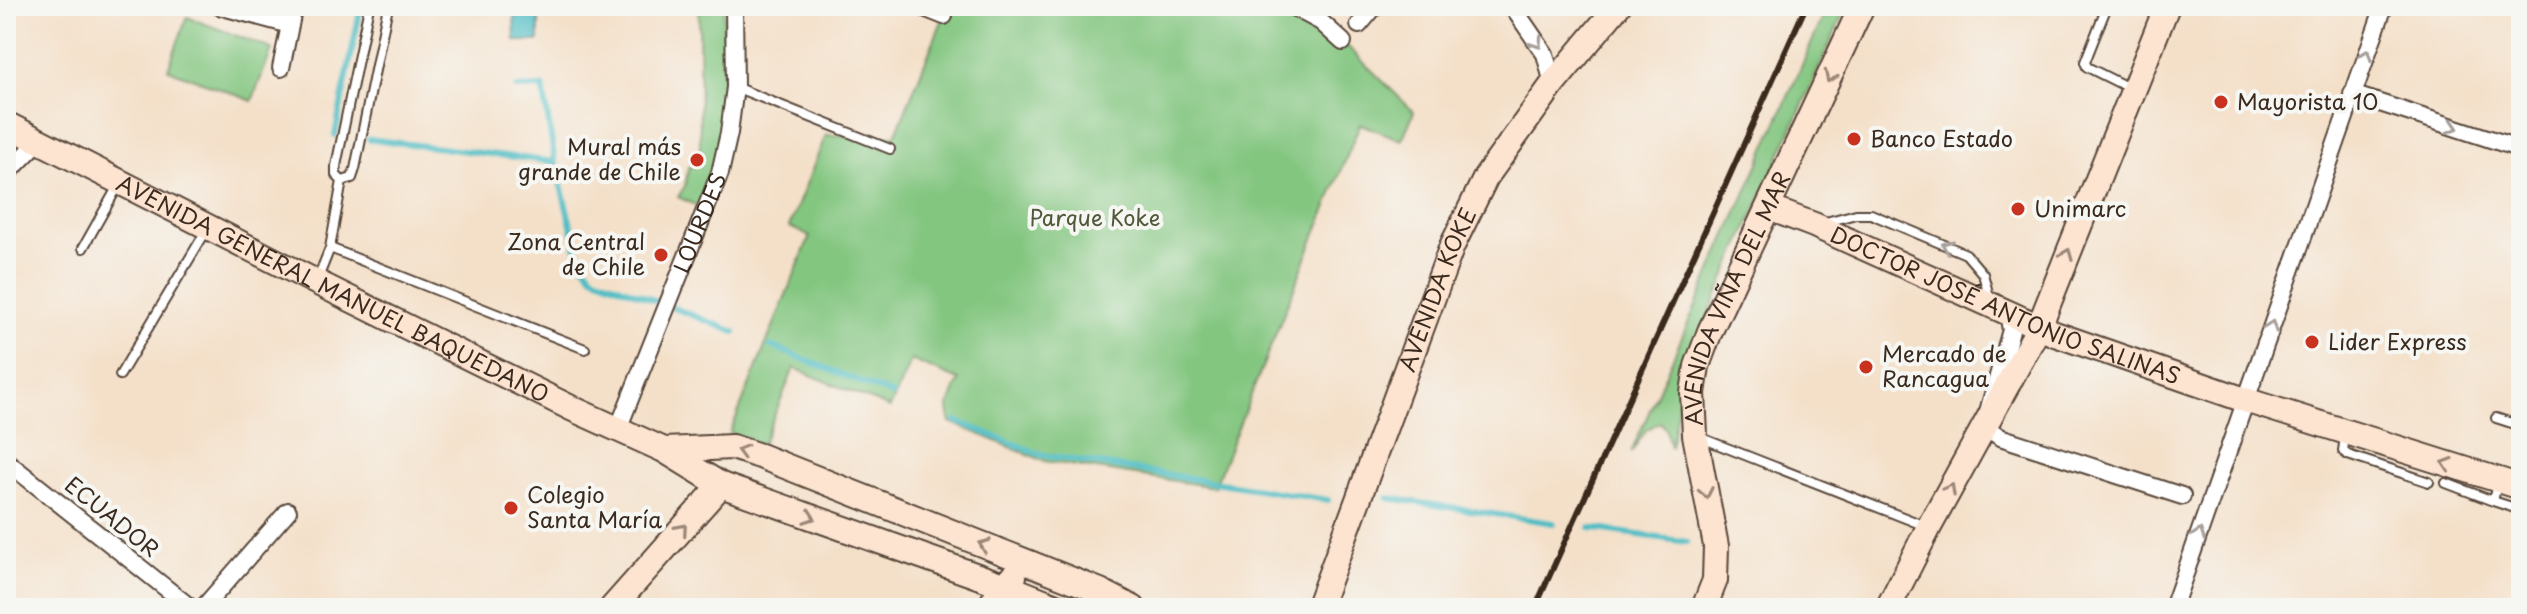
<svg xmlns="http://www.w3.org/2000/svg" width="2527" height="614" font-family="'Playpen Sans',sans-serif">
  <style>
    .green { fill: #83c680; stroke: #5f784f; stroke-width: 2 }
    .water { fill: #4fbdc4; stroke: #457471; stroke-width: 2 }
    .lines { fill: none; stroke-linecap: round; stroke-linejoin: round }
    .stream { stroke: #4fbdc4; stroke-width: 6 }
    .lane-casing { stroke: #574538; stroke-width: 12 }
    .street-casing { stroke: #574538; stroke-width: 20 }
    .secondary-casing { stroke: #574538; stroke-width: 28 }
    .lane { stroke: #fff; stroke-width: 8 }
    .street { stroke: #fff; stroke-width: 16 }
    .secondary { stroke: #fde4d1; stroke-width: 24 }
    .rail { stroke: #3b2a1e; stroke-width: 6 }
    .oneway { stroke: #a79f9a }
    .oneway2 { stroke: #9c8778 }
    .poi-dot { fill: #c8321e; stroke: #f6f6f2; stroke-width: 3 }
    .labels { text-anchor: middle; stroke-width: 8; stroke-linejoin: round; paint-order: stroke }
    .poi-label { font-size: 22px; fill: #3b2a1e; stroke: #f6f6f2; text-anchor: start }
    .park-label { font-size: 22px; fill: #51593b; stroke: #f6f6f2 }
    .street-label { font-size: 22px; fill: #3b2a1e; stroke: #f6f6f2 }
  </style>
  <rect width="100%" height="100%" fill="#f6f6f2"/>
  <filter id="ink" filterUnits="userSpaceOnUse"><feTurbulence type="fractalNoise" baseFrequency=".0125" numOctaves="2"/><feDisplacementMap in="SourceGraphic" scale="16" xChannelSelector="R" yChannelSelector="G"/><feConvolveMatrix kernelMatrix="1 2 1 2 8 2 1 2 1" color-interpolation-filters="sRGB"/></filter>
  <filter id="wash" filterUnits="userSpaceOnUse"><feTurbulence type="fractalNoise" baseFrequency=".006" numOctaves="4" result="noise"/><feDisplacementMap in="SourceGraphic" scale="32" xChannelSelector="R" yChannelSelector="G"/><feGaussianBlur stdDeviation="1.8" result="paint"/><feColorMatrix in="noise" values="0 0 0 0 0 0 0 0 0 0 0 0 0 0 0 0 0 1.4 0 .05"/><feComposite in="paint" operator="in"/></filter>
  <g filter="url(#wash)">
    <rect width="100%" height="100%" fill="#f4e0c9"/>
    <path class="green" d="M699 6H724L721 136 700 207 678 197 685 186 689 166 695 167 700 147Z
      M919 6H1291L1343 42 1414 112 1402 140 1360 124 1214 487 1044 461 950 422 948 407 959 380 911 360 890 408 794 368 762 445 730 433 810 236 789 227 826 135 895 136 944 16Z
      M1828 6H1847L1709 313 1681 389 1670 448 1666 429 1660 422 1646 430 1631 453Z
      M187 17 272 49 252 101 168 69Z"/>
    <path class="water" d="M514 6H539V41H515Z"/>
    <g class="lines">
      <path class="stream" d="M517 88 543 87 555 162 578 253 584 265 593 276 735 332
        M335 135 361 6
        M369 139 555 162
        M771 346 893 395
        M956 421 1042 455 1328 500
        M1388 498 1553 523
        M1590 528 1687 542"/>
    </g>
  </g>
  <g filter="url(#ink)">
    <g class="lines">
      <g class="lane-casing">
        <path id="lane" d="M2107 6 2085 62 2087 67 2131 89
          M735 87 890 149
          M342 181 336 175V166L369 6
          M1822 223 1856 214H1871L1966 254 1983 274 1990 300
          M83 248 118 186
          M330 248 585 349
          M318 278 330 248 342 181 352 178 355 169 388 6
          M120 375 206 231
          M2496 418 2521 426
          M2345 436 2343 451 2348 455 2429 482
          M1699 437 1928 527
          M2446 483 2493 501
          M2497 484 2493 501 2521 510"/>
      </g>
      <g class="street-casing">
        <g id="street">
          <path d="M219 6 290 25"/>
          <path d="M919 6 944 16"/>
          <path d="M1291 6 1321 22 1343 42"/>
          <path d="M1512 6 1545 54 1553 84"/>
          <path d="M1359 25 1375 6"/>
          <path d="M281 68 294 6"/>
          <path d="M2352 94 2521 149"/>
          <path d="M6 175 39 141"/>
          <path d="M2008 313 2011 330 1984 426 2000 437 2182 496"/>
          <path id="s1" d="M618 429 720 173 729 133 735 87 734 6"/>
          <path d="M6 461 191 608"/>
          <path d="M203 608 288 511"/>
          <path d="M2173 608 2384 6"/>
        </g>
      </g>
      <g class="secondary-casing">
        <g id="secondary">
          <path id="s2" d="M6 124 316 282 571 408 664 450 721 485 1003 585 1061 608"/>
          <path id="s3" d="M1769 208 1814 225 2055 334 2245 400 2521 487"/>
          <path d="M664 450 732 447 760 456 1100 591 1133 608"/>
          <path d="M612 608 721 485"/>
          <path d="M989 608 1003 585 1014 576"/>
          <path id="s4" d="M1318 608 1452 246 1486 177 1553 84 1618 6"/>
          <path id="s5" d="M1704 608 1715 580 1716 546 1695 435 1693 393 1697 366 1710 331 1862 6"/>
          <path d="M1888 608 1929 527 2039 327 2167 6"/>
        </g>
      </g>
      <use href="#lane" class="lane"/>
      <use href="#street" class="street"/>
      <use href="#secondary" class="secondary"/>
      <path class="rail" d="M1535 608 1806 6"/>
    </g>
    <defs><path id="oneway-chevron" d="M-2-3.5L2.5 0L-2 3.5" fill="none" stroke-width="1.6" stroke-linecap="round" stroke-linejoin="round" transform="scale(2)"/></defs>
    <g class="oneway">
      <use href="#oneway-chevron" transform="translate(1537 43) rotate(56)"/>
      <use href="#oneway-chevron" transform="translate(2366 55) rotate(-70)"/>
      <use href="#oneway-chevron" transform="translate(2453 127) rotate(18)"/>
      <use href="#oneway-chevron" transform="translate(1947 246) rotate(-157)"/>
      <use href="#oneway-chevron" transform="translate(2271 326) rotate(-71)"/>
      <use href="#oneway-chevron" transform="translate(2199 534) rotate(-71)"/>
    </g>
    <g class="oneway2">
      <use href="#oneway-chevron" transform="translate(1830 77) rotate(115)"/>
      <use href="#oneway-chevron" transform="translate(2067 254) rotate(-68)"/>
      <use href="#oneway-chevron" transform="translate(742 451) rotate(-164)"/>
      <use href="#oneway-chevron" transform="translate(2447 464) rotate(-162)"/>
      <use href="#oneway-chevron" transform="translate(1950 489) rotate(-61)"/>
      <use href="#oneway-chevron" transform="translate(1706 493) rotate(79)"/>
      <use href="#oneway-chevron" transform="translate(810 517) rotate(19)"/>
      <use href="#oneway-chevron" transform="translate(682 529) rotate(-49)"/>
      <use href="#oneway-chevron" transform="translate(984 545) rotate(-158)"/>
    </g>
  </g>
  <g class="poi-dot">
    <circle cx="2221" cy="102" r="8"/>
    <circle cx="1854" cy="139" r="8"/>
    <circle cx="697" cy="160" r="8"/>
    <circle cx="2018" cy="209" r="8"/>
    <circle cx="661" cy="255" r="8"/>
    <circle cx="2312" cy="342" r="8"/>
    <circle cx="1866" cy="367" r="8"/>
    <circle cx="511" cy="508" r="8"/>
  </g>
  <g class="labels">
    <g class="poi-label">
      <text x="2237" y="110">Mayorista 10</text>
      <text x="1870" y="147">Banco Estado</text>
      <text x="681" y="155" text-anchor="end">Mural más<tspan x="681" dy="25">grande de Chile</tspan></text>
      <text x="2034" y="217">Unimarc</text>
      <text x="645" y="250" text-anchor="end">Zona Central<tspan x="645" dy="25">de Chile</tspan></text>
      <text x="2328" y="350">Lider Express</text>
      <text x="1882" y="362">Mercado de<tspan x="1882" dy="25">Rancagua</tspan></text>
      <text x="527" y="503">Colegio<tspan x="527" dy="25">Santa María</tspan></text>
    </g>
    <g class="park-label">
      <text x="1095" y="226">Parque Koke</text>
    </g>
    <g class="street-label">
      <text dy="8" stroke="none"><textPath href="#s1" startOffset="222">LOURDES</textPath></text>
      <text dy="8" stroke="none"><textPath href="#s2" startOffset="366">AVENIDA GENERAL MANUEL BAQUEDANO</textPath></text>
      <text dy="8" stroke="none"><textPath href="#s4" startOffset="340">AVENIDA KOKE</textPath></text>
      <text dy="8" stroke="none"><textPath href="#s5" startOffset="322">AVENIDA VIÑA DEL MAR</textPath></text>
      <text dy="8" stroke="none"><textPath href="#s3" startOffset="256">DOCTOR JOSÉ ANTONIO SALINAS</textPath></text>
      <text transform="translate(112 517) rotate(39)" y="8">ECUADOR</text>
    </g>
  </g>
  <rect width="2527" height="614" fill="none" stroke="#f6f6f2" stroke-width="32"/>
</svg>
